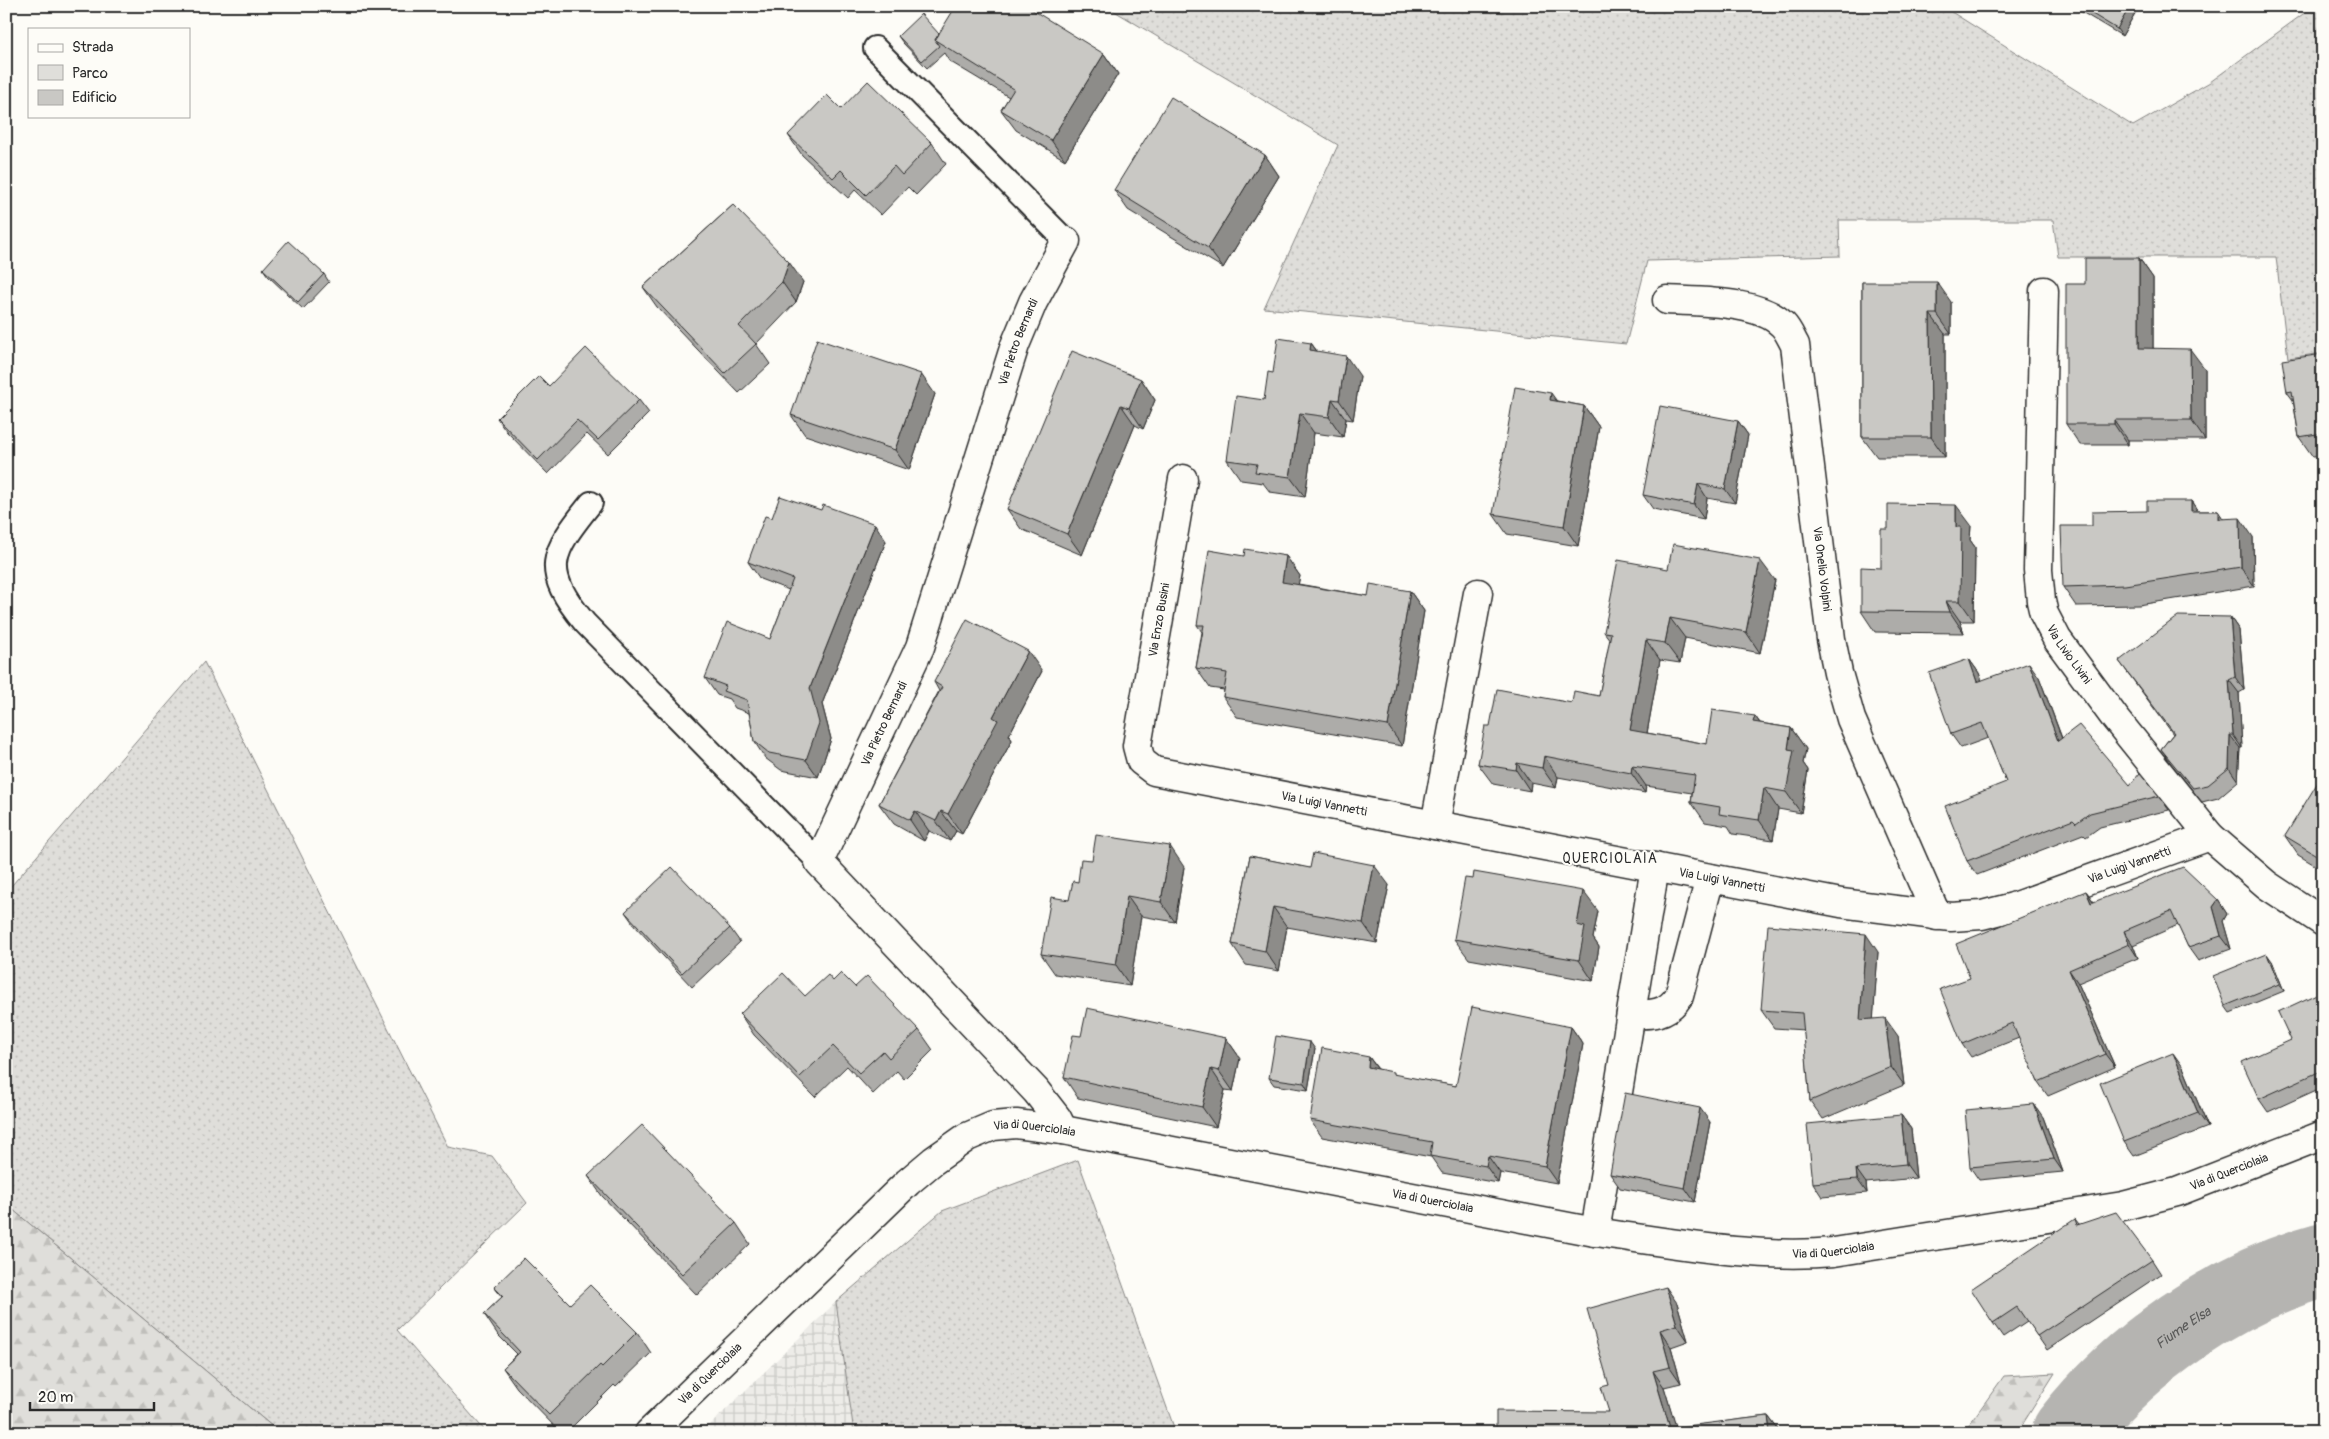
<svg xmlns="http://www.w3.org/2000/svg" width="2329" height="1439" font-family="Pangolin,sans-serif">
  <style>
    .industrial { fill: url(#industrial-grid) }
    .green { fill: url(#green-dots); stroke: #858482 }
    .forest { fill: url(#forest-firs); stroke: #858482 }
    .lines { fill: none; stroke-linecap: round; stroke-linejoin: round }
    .river { stroke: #b5b4b1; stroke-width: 75 }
    .lane-casing { stroke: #2b2b2b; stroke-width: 26 }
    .street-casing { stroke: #2b2b2b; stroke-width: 31 }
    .lane { stroke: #fdfcf7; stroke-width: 22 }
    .street { stroke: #fdfcf7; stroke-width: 28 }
    .wall { fill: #adaca9; stroke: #2b2b2b }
    .shaded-wall { fill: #8d8c89; stroke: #2b2b2b }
    .building { fill: #c9c8c4; stroke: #2b2b2b }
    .labels { text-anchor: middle; stroke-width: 4; stroke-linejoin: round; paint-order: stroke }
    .street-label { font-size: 12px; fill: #2b2b2b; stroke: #fdfcf7 }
    .neighbourhood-label { font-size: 14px; letter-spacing: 1px; fill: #2b2b2b; stroke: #fdfcf7 }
    .water-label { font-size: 14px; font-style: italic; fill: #5b5b5a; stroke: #fdfcf7 }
  </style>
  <defs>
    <pattern id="industrial-grid" width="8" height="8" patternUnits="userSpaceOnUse" patternTransform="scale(1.25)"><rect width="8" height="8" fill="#edece8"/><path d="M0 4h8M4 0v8" fill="none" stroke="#cbcbc7"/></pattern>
    <pattern id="green-dots" width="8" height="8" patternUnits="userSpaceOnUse" patternTransform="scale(1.25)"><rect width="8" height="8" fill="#dfdeda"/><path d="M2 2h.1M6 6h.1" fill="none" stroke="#c0bfbb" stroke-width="1.8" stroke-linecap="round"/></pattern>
    <pattern id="forest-firs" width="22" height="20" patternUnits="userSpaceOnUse" patternTransform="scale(1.25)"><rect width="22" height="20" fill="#dfdeda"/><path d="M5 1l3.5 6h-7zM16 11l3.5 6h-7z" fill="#c0bfbb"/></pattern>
  </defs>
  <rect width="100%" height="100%" fill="#fdfcf7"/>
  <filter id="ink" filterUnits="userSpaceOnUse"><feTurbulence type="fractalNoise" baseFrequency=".02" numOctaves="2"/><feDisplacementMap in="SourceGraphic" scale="10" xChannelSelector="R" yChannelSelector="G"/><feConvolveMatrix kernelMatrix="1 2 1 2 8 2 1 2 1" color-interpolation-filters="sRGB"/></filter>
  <g filter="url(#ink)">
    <path class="industrial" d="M836 1302 854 1433H702Z"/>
    <path class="green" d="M1106 6H1942L2133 126 2210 82 2314 6H2323V353L2288 358 2276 257H2058L2053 220H1839L1840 256 1647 261 1626 344 1264 308 1338 145Z
      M204 662 448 1147 492 1156 527 1203 397 1330 487 1433H280L6 1204V892Z
      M1078 1160 1176 1433H854L836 1302 942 1211Z"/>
    <path class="forest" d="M6 1204 280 1433H6Z
      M2055 1373 2017 1433H1963L2004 1376Z"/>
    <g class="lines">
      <path class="river" id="s1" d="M2069 1433C2130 1354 2226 1287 2323 1260"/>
      <g class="lane-casing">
        <path id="lane" d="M875 48 1066 241
          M591 503C550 554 541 570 585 623L819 862"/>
      </g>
      <g class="street-casing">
        <g id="street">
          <path id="s2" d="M2044 291 2038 570 2041 601 2044 614 2057 639 2115 718 2210 836 2267 885 2323 922"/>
          <path id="s3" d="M1667 300C1699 302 1759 300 1783 325 1788 330 1791 338 1795 345L1831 639 1838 673 1851 719 1937 916"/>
          <path id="s4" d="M1183 479 1137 746 1141 761 1154 771 1841 903 1951 917 1982 915 2013 907 2210 836"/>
          <path d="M1435 825 1478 593"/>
          <path d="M1631 1014C1651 1015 1667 1015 1679 996L1710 878"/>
          <path id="s5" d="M1063 1130 1057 1118 1036 1091 819 862 920 647 1015 345 1033 302 1066 241"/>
          <path d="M1595 1232 1655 867"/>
          <path id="s6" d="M649 1433 908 1182 933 1161 967 1137 993 1126 1016 1124 1063 1130 1595 1232C1674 1243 1754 1259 1834 1252L2123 1206 2177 1192 2323 1135"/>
        </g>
      </g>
      <use href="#lane" class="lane"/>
      <use href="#street" class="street"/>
    </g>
    <path class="wall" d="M2074 6H2136L2138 8 2122 36 2075 8Z
      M939 34 1104 54 1118 74 1065 160 1016 130 1001 110 1009 97 949 61 944 53 927 68 903 43 898 36Z
      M841 109 932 143 946 164 916 195 908 187 881 215 855 190 848 198 802 155 788 135Z
      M1265 155 1279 176 1223 268 1128 210 1114 190Z
      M733 205 803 282 796 302 756 344 770 364 739 393 657 307 643 287Z
      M2139 258 2153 278V348L2205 369V440H2128V445H2080L2066 424 2085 284Z
      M263 269 324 274 329 282 303 309 268 276Z
      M1862 282 1951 302V334H1945V457H1877L1862 437Z
      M1311 343 1317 351 1360 376 1353 420 1346 419 1343 437 1314 433 1305 497 1270 492 1263 483 1241 480 1227 460 1264 400 1273 373Z
      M2323 354V456L2313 457 2299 437 2293 400 2287 392Z
      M1141 379 1155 400 1143 429 1135 425 1082 555 1021 529 1007 509Z
      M549 386 639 400 649 413 608 454 587 434 548 474 507 432 497 418Z
      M935 394 909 470 805 435 791 415Z
      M1557 401 1584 406 1599 427 1578 546 1507 534 1493 514Z
      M1738 421 1748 435 1735 503 1707 498 1704 519 1653 509 1643 495Z
      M2191 501 2198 511H2218L2223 519 2253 537 2254 586 2139 605 2076 606 2063 587 2092 526Z
      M772 518 886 541 822 704 831 739 818 777 781 770 765 758 754 741 749 713 735 708 729 699 717 695 705 678 770 639 789 590 760 579 748 562Z
      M1971 525 1970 540 1975 547 1974 621H1960L1964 633 1875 632 1861 611 1881 568 1888 529Z
      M1244 556H1286L1300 576 1298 584 1368 596 1410 591 1424 611 1402 746 1237 717 1223 697 1224 690 1210 688 1196 668 1202 632 1197 625Z
      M1668 569 1775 580 1760 653 1685 638 1680 663 1660 660 1647 733 1707 744 1755 716 1760 723 1791 728 1806 749 1803 763 1808 770 1801 813 1778 809 1773 840 1733 834 1728 826 1705 822 1691 802 1692 793 1646 786 1645 793 1558 777 1556 788 1531 783 1530 791 1493 784 1478 764 1490 726 1599 696 1610 640 1604 632Z
      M2230 617 2239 630 2244 690 2239 693 2242 748H2240L2238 781 2218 798 2202 802 2170 762 2161 749 2173 734 2119 661Z
      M1969 659 1979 673 1982 681 2039 677 2062 738 2130 785 2159 796 2169 810 2100 827 2086 837 2083 834 1977 875 1967 861 2006 782 1988 738 1961 748 1951 734Z
      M1042 671 1009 735 1012 740 962 834 956 831 950 841 929 831 924 841 894 824 879 804 939 691 934 682Z
      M2323 785V870L2298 855 2285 836Z
      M1250 856 1389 885 1377 943 1287 927 1279 971 1246 965 1232 944Z
      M1092 860 1184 867 1175 922 1141 916 1130 986 1055 974 1041 954 1069 900 1078 882Z
      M2086 891 2094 902 2218 900 2227 914 2223 921 2231 949 2198 961 2188 947 2178 925 2133 945 2138 958 2078 983 2115 1067 2048 1096 2038 1082 2019 1038 1971 1057 1962 1044 1970 978Z
      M1598 911 1593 938 1599 947 1593 981 1469 959 1454 939Z
      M625 912 730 928 740 942 692 987 635 926Z
      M1878 952 1873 1019 1898 1036 1904 1085 1823 1119 1810 1101 1804 1030 1774 1028 1761 1010Z
      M2272 961 2284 991 2230 1013 2225 1006Z
      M833 981 855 987 919 1030 933 1050 904 1079 897 1071 873 1094 847 1066 815 1097 754 1035 740 1014 805 996Z
      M2323 991V1087L2268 1112 2259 1099 2291 1040Z
      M1571 1027 1583 1044 1557 1183 1500 1173 1498 1183 1442 1173 1431 1157 1322 1137 1310 1120 1369 1057 1378 1069 1395 1075 1456 1086Z
      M1081 1036 1226 1038 1240 1058 1233 1091 1225 1090 1216 1127 1078 1098 1064 1077Z
      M1315 1049 1308 1090 1274 1085 1269 1078Z
      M2183 1067 2208 1127 2134 1156 2124 1142Z
      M1901 1115 1911 1129 1916 1178 1866 1183 1867 1193 1822 1197 1813 1183Z
      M2043 1117 2063 1172 1979 1180 1970 1167Z
      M1710 1122 1695 1202 1620 1188 1610 1174Z
      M588 1176 736 1223 750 1244 697 1295 602 1196Z
      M2075 1219 2079 1224 2152 1260 2161 1274 2047 1350 2027 1321 2003 1337 1993 1323Z
      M494 1287 570 1304 637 1332 651 1353 616 1387 614 1385 566 1433H561L517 1388 503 1368 517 1354 498 1335 484 1314 502 1297Z
      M1677 1303 1688 1341 1671 1347 1681 1383 1664 1387 1676 1428 1768 1416 1780 1432 1496 1433 1609 1412V1385Z"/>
    <path class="shaded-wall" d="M2130 6H2136L2138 8 2122 36 2117 29Z
      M1104 54 1118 74 1065 160 1051 140Z
      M1265 155 1279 176 1223 268 1208 248Z
      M2139 258 2153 278V369L2139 348Z
      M789 262 803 282 796 302 782 282Z
      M1937 282 1951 302V334L1937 314Z
      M1930 314 1945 334V457L1931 437Z
      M1311 343 1325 363 1310 350Z
      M2190 349 2205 369V440L2191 420Z
      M1346 356 1360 376 1353 420 1339 400Z
      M921 374 935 394 909 470 895 450Z
      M1141 379 1155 400 1143 429 1129 408Z
      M1551 393 1566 414 1550 400Z
      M1332 399 1346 419 1343 437 1329 417Z
      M1121 405 1135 425 1082 555 1067 534Z
      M1584 406 1599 427 1578 546 1564 526Z
      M1300 413 1314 433 1305 497 1290 477Z
      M2114 420 2128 440V445L2114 424Z
      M1738 421 1748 435 1735 503 1725 489Z
      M1698 484 1707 498 1704 519 1694 505Z
      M2191 501 2204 520 2191 511Z
      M1956 505 1971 525 1970 540 1975 547 1974 621 1960 601 1956 527Z
      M2218 511 2231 530 2218 519Z
      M2240 518 2253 537 2254 586 2241 567Z
      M875 524 886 541 822 704 831 739 818 777 806 760 810 688Z
      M1286 556 1300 576 1295 601 1282 582Z
      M1760 560 1775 580 1760 653 1746 632Z
      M1410 591 1424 611 1402 746 1388 726Z
      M1946 601 1960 621 1964 633 1950 612Z
      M2230 617 2239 630 2244 690 2235 677Z
      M1670 618 1685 638 1680 663 1665 643Z
      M1646 640 1660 660 1644 750 1630 730Z
      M1028 651 1042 671 1009 735 1012 740 962 834 948 814 993 717Z
      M1969 659 1979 673 1987 696 1977 682Z
      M2029 663 2039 677 2068 755 2058 741Z
      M2229 680 2239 693 2242 748 2233 735Z
      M1755 716 1769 737 1753 722Z
      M1791 728 1806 749 1803 763 1808 770 1801 813 1786 792 1788 749Z
      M2230 735 2240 748 2238 781 2229 768Z
      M1544 756 1558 777 1556 788 1542 768Z
      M1517 763 1531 783 1530 791 1516 770Z
      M1632 766 1646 786 1645 793 1631 773Z
      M1764 788 1778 809 1773 840 1759 820Z
      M915 811 929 831 924 841 910 820Z
      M941 811 956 831 950 841 936 821Z
      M1170 846 1184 867 1175 922 1161 902Z
      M1374 865 1389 885 1377 943 1363 923Z
      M1583 891 1598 911 1593 938 1599 947 1593 981 1579 960 1577 925Z
      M2086 891 2095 904 2091 903Z
      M1127 896 1141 916 1130 986 1116 965Z
      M2218 900 2227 914 2223 921 2231 949 2221 936 2213 907Z
      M1273 907 1287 927 1279 971 1265 951Z
      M2124 931 2133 945 2138 958 2129 944Z
      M1866 934 1878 952 1872 1038 1860 1020Z
      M2267 954 2272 961 2284 991 2279 984Z
      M2069 970 2078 983 2115 1067 2105 1054Z
      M1885 1018 1898 1036 1904 1085 1891 1067Z
      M1571 1027 1583 1044 1557 1183 1545 1166Z
      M1226 1038 1240 1058 1233 1091 1219 1071Z
      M1310 1042 1315 1049 1308 1090 1304 1083Z
      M2173 1053 2183 1067 2208 1127 2198 1113Z
      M1369 1057 1381 1074 1368 1067Z
      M1211 1069 1225 1090 1216 1127 1202 1107Z
      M2034 1104 2043 1117 2063 1172 2054 1159Z
      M1700 1108 1710 1122 1695 1202 1685 1188Z
      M1901 1115 1911 1129 1916 1178 1906 1164Z
      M1488 1156 1500 1173 1498 1183 1486 1166Z
      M1856 1169 1866 1183 1867 1193 1857 1179Z
      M1666 1287 1677 1303 1688 1341 1677 1325Z
      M1660 1330 1671 1347 1681 1383 1670 1367Z
      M1653 1371 1664 1387 1678 1433 1670 1428Z
      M1768 1416 1780 1432V1433H1770Z"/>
    <path class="building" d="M956 6H1026L1104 54 1051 140 1001 110 1014 89 935 40Z
      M2079 6H2130L2117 29Z
      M921 14 939 34 935 40 939 46 922 61 898 36Z
      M868 81 932 143 902 175 894 166 866 195 841 170 833 178 788 135 827 95 841 109Z
      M1171 97 1265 155 1208 248 1114 190Z
      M733 205 789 262 782 282 739 326 756 344 725 373 643 287Z
      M288 241 324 274 298 302 263 269Z
      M2085 258H2139V348L2190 349 2191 420H2114V424H2066V284H2085Z
      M1862 282H1937V314H1930L1931 437H1862Z
      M1278 338 1311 343 1310 350 1346 356 1339 400 1332 399 1329 417 1300 413 1290 477 1255 472 1257 464 1227 460 1236 396 1264 400 1268 372 1273 373Z
      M817 339 921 374 895 450 791 415Z
      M586 348 639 400 598 440 577 420 538 460 497 418 539 376 549 386Z
      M1072 351 1141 379 1129 408 1121 405 1067 534 1007 509Z
      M2323 354V433L2299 437 2292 391 2287 392 2282 360Z
      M1515 387 1551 393 1550 400 1584 406 1564 526 1493 514Z
      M1660 406 1738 421 1725 489 1698 484 1694 505 1643 495Z
      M780 496 821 510 823 505 875 524 810 688 819 723 806 760 769 753 754 741 747 700 723 691 726 686 705 678 727 622 770 639 793 579 748 562 765 516 772 518Z
      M2147 501H2191V511H2218V519L2240 518 2241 567 2125 585 2063 587 2061 526H2092V512L2147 511Z
      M1888 504 1956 505V527H1961L1960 601H1946L1950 612 1861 611V567L1881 568V529H1888Z
      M1673 544 1760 560 1746 632 1670 618 1665 643 1646 640 1630 730 1707 744 1712 710 1755 716 1753 722 1791 728 1788 749 1794 750 1786 792 1764 788 1759 820 1719 814 1720 807 1691 802 1695 775 1632 766 1631 773 1544 756 1542 768 1517 763 1516 770 1478 764 1485 726H1490L1497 689 1572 703 1574 691 1599 696 1611 633 1604 632 1618 560 1668 569Z
      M1245 549 1286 556 1282 582 1368 596 1370 584 1410 591 1388 726 1223 697 1227 673 1196 668 1204 625H1197L1209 550 1244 556Z
      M2178 616 2230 617 2235 677 2229 680 2233 735H2230L2229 768 2208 785 2193 788 2161 749 2174 733 2119 661Z
      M967 619 1028 651 993 717 998 720 948 814 941 811 936 821 915 811 910 820 879 804 942 687 934 682Z
      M1969 659 1977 682 2029 663 2058 741 2079 725 2130 785 2140 773 2159 796 2090 813 2076 823 2073 820 1967 861 1945 806 2006 782 1982 723 1951 734 1929 673Z
      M2318 782 2323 785V859L2285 836Z
      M1096 835 1170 846 1161 902 1127 896 1116 965 1041 954 1051 897 1069 900 1073 881 1078 882 1081 859 1092 860Z
      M1313 853 1374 865 1363 923 1273 907 1265 951 1232 944 1250 856 1310 868Z
      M672 867 730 928 682 973 625 912Z
      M2183 867 2218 900 2213 907 2221 936 2188 947 2171 911 2124 931 2129 944 2069 970 2105 1054 2038 1082 2012 1023 1962 1044 1940 989 1970 978 1956 944 2086 891 2091 903Z
      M1474 872 1583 891 1577 925 1585 927 1579 960 1454 939 1465 878 1473 879Z
      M1768 925 1866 934 1860 1020 1885 1018 1891 1067 1810 1101 1802 1013 1761 1010Z
      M2267 954 2279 984 2225 1006 2213 976Z
      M783 973 805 996 828 975 833 981 841 973 855 987 867 976 919 1030 889 1058 883 1051 859 1073 833 1046 800 1077 740 1014Z
      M2323 991V1070L2259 1099 2242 1062 2291 1040 2278 1012Z
      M1472 1007 1571 1027 1545 1166 1488 1156 1486 1166 1430 1156 1432 1142 1310 1120 1322 1048 1369 1057 1368 1067 1393 1072V1074L1456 1086Z
      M1087 1008 1226 1038 1219 1071 1211 1069 1202 1107 1064 1077 1073 1035 1081 1036Z
      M1276 1036 1310 1042 1304 1083 1269 1078Z
      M2173 1053 2198 1113 2124 1142 2100 1083Z
      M1625 1093 1700 1108 1685 1188 1610 1174Z
      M2034 1104 2054 1159 1970 1167 1965 1110Z
      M1901 1115 1906 1164 1856 1169 1857 1179 1813 1183 1807 1124Z
      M642 1125 736 1223 682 1274 588 1176Z
      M2116 1212 2152 1260 2037 1336 2017 1307 1993 1323 1971 1289 2075 1219 2077 1225Z
      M524 1258 570 1304 590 1285 637 1332 602 1367 600 1365 549 1415 503 1368 520 1352 484 1314 503 1296 494 1287Z
      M1666 1287 1677 1325 1660 1330 1670 1367 1653 1371 1670 1428 1768 1416 1770 1433H1496V1411L1609 1412 1601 1387 1609 1385 1587 1309Z"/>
  </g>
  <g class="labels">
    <g class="street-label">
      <text dy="4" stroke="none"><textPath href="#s5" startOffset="921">Via Pietro Bernardi</textPath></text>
      <text dy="4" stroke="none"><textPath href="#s3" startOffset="370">Via Onelio Volpini</textPath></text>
      <text transform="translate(1159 620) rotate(-80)" y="4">Via Enzo Busini</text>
      <text dy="4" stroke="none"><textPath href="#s2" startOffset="371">Via Livio Livini</textPath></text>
      <text dy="4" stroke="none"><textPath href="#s5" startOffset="516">Via Pietro Bernardi</textPath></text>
      <text dy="4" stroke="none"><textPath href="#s4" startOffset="476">Via Luigi Vannetti</textPath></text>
      <text dy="4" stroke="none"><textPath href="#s4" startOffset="1300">Via Luigi Vannetti</textPath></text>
      <text dy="4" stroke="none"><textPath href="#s4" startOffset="881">Via Luigi Vannetti</textPath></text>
      <text dy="4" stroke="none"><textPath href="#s6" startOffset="505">Via di Querciolaia</textPath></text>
      <text dy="4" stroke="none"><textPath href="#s6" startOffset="1720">Via di Querciolaia</textPath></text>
      <text dy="4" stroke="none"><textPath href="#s6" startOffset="910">Via di Querciolaia</textPath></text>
      <text dy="4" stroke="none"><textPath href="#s6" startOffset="1315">Via di Querciolaia</textPath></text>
      <text dy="4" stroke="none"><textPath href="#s6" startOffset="85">Via di Querciolaia</textPath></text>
    </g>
    <g class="neighbourhood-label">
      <text x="1610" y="863">QUERCIOLAIA</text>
    </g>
    <g class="water-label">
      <text dy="5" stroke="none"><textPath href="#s1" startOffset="156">Fiume Elsa</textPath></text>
    </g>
  </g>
  <rect width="2329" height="1439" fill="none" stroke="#fdfcf7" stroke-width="25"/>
  <rect x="12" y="12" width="2304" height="1414" fill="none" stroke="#2b2b2b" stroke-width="2" filter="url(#ink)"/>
  <rect x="28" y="28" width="162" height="90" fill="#fdfcf7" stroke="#a9a8a5"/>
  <rect x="38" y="44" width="25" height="8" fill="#fdfcf7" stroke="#a9a8a5"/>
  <text x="72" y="52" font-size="15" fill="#2b2b2b">Strada</text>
  <rect x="38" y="65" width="25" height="15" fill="#dfdeda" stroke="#a9a8a5"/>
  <text x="72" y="78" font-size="15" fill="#2b2b2b">Parco</text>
  <rect x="38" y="90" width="25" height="15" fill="#c9c8c4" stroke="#a9a8a5"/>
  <text x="72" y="102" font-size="15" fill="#2b2b2b">Edificio</text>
  <path d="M30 1402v8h124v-8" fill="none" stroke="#2b2b2b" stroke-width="2.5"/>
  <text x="38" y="1402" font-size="15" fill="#2b2b2b" stroke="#fdfcf7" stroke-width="4" paint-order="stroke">20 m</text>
</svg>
